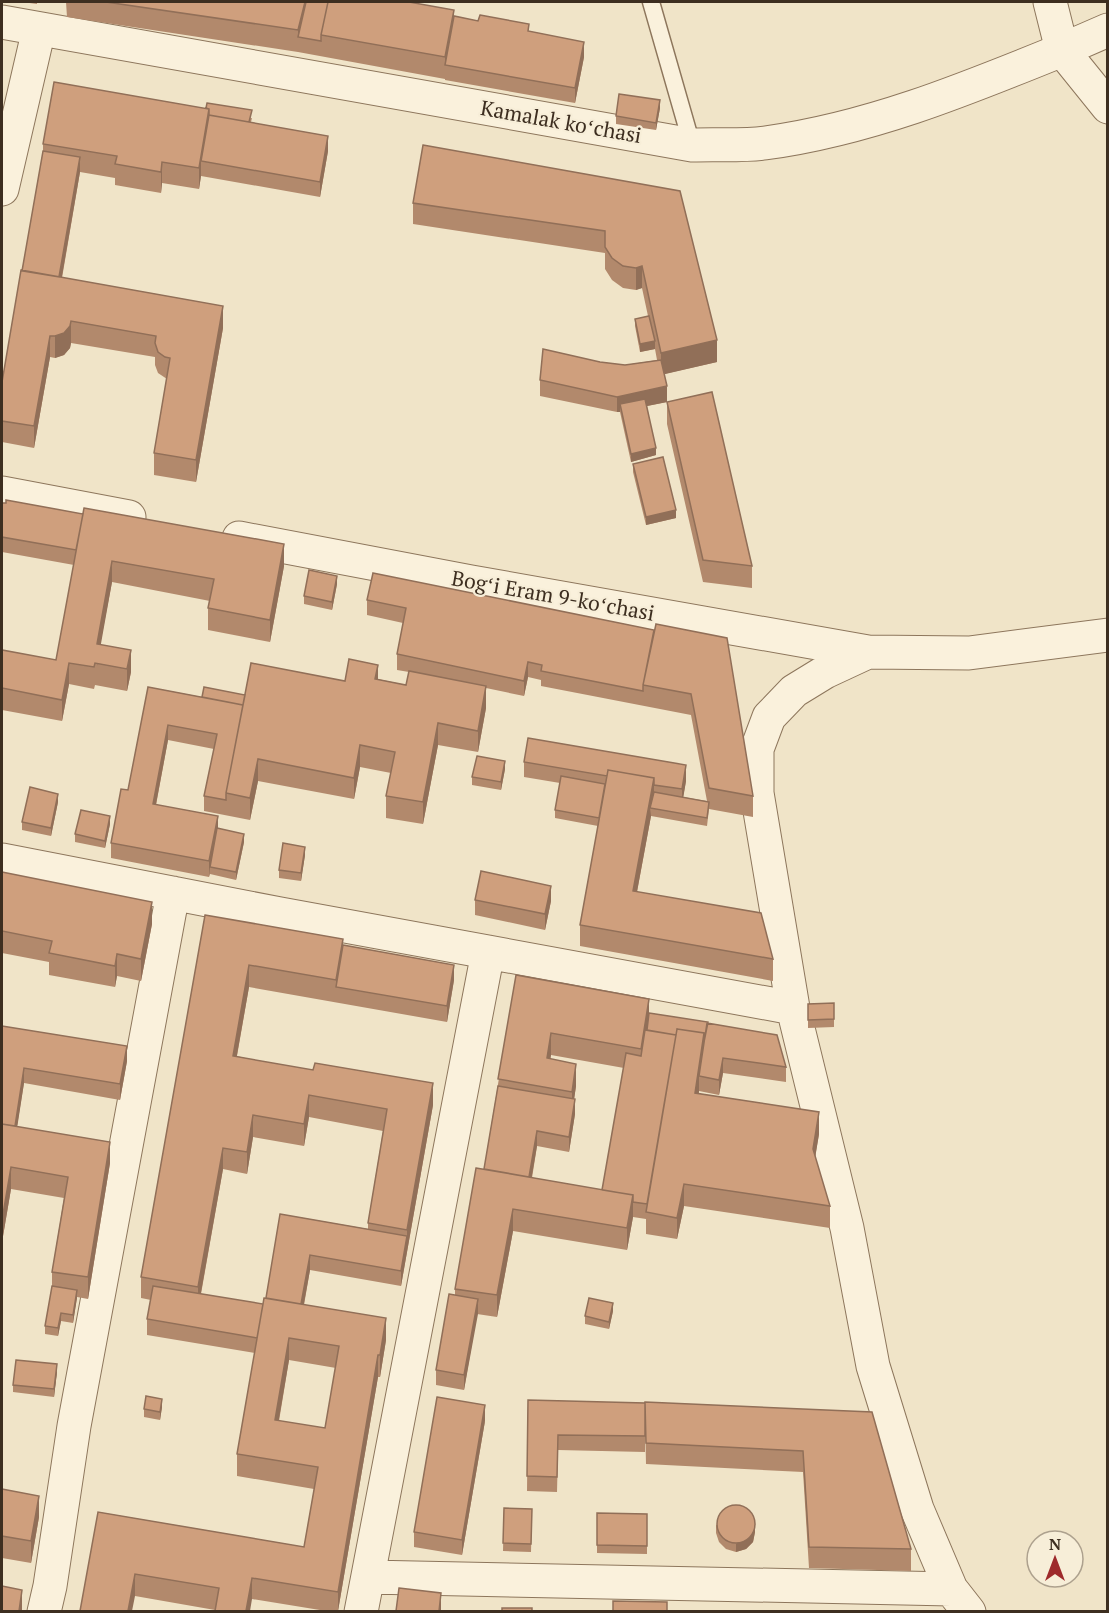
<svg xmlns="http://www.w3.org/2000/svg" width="1109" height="1613" font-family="'PT Serif',serif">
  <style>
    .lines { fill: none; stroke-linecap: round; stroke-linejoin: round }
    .service-casing { stroke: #8d765c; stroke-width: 19 }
    .minor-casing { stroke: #8d765c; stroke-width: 35 }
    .tertiary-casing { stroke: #8d765c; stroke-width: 35 }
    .service { stroke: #faf1dc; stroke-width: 16 }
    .minor { stroke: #faf1dc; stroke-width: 33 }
    .tertiary { stroke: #faf1dc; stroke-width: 33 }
    .wall { fill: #b2896c; fill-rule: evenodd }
    .shaded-wall { fill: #916f58 }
    .building { fill: #cf9f7d; stroke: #916f58; stroke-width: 1.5; fill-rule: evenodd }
    .labels { text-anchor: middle; stroke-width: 4.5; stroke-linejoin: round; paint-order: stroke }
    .street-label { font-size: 21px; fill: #3d2e20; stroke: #f7eed8 }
  </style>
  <rect width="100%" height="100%" fill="#f0e4c8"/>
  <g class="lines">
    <g class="service-casing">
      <path id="service" d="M651 2 692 145"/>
    </g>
    <g class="minor-casing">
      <path id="minor" d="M2 22 692 145C716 144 742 146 765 143 869 129 966 89 1062 50
        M2 189 39 29
        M2 493 129 517
        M239 538 471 582 868 652 969 653 1108 635
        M868 652 825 672 794 691 769 717 757 749V793L793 1008 847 1228 873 1366 917 1509 951 1589 969 1612
        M2 860 280 914 793 1008
        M368 1577 951 1589
        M44 1612 50 1586 74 1426 173 893
        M361 1612 488 952"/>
    </g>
    <g class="tertiary-casing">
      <path id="tertiary" d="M1050 2 1062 50 1108 107
        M1062 50 1108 30"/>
    </g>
    <use href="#service" class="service"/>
    <use href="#minor" class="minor"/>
    <use href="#tertiary" class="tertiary"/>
  </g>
  <path class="wall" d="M22 2H37V4Z
    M66 2H409L454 16 529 31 584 57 575 103 445 80V79L298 52 67 17Z
    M660 108 656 130 616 124V116Z
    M252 118 251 122 328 151 320 197 201 176 199 189 162 183 161 193 115 185V178L80 172 62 278 223 328 196 482 154 475V453L167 379 158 373 155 365V357L71 343 70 348 64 355 55 358 50 357 34 448 2 442V382L22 271 43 151V144Z
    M680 191 717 362 664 374 667 402 647 406 656 455 631 462 620 412H617L540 396V380L600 362 625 365 657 360 655 349 640 352 635 326V319L648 316 642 288 636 290 623 288 612 280 605 269V253L413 224V203Z
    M667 402 752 566V588L703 582 667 424Z
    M633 464 676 518 646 525 633 472Z
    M2 503 284 566 270 642 208 630V608L210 601 112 582 100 645 131 672 127 691 95 685 94 689 69 684 62 721 2 710V650L56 660 74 565 2 552Z
    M337 584 332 610 304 604V596Z
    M367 600 654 630 753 796V817L709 809 707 826 651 816 637 892 773 959V981L580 946V925L598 826 555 818V810L560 783 524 777V762L686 781 683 797 707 801 691 715 541 686V680L528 677 524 696 486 688V708L478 752 438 745 423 824 386 818V796L391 773 360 767 354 799 258 781 250 820 204 811V796L214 749 168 740 156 805 218 829 244 842 236 880 210 874 209 877 111 858V843L128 790 148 687 202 697 245 695 345 681 378 679 406 685 409 672 397 670V654L403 623 367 615Z
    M505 769 501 790 472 785V777Z
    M58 802 51 836 22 830V822Z
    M110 824 105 848 75 842V834Z
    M305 855 301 881 279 878V870Z
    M2 872 152 924 141 981 117 976 115 987 49 975V962L2 953Z
    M475 900 551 901 545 930 475 915Z
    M205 915 343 945 454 980 447 1022 249 987 237 1056 433 1105 401 1286 310 1270 304 1305 386 1340 380 1377H378L338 1611H326L252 1599 215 1610 135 1596 98 1512 304 1547 314 1489 237 1476V1454L255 1353 147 1335V1319L151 1300 141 1298V1277ZM309 1117 383 1131 368 1223V1229L280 1214 266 1298 263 1305 201 1294 223 1169 247 1174 253 1137 304 1146ZM289 1360 336 1368 325 1428 279 1421Z
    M516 975 649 1013 708 1023 786 1067V1082L723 1073 719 1095 699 1091V1093L819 1134 815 1157 830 1206V1228L684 1206 677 1239 646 1234V1219L633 1217 627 1250 513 1231 497 1317 477 1314 464 1390 436 1385V1370L455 1295V1289L484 1169ZM551 1055 624 1068 602 1190 532 1178 537 1146 569 1152 575 1114 574 1099 576 1086 550 1059Z
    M834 1003V1027L808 1028V1004Z
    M2 1026 127 1061 120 1100 24 1083 17 1126 110 1163 88 1299 77 1297 73 1323 61 1321 58 1336 45 1334V1326L52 1286V1272L64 1198 11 1189 2 1242Z
    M613 1311 609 1329 585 1324V1316Z
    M57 1372 54 1397 13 1392V1385Z
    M528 1400 872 1412 911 1549V1571L809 1568 803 1472 646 1464 645 1418V1452L558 1450 557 1492 527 1491Z
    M162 1407 160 1420 144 1417V1409Z
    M485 1421 462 1555 414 1547V1532Z
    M2 1489 39 1517 31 1563 2 1558Z
    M504 1508 532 1509 531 1552 503 1551Z
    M597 1513 647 1514V1554L597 1553Z
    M716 1525 755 1532 753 1542 746 1549 736 1552 726 1549 719 1542 716 1533Z"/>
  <path class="shaded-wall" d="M305 2H308L298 37V30Z
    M454 10V32L445 65V57Z
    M584 42V57L575 103V88Z
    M660 100V108L656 130V123Z
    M209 109V130L201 161V176L199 189V168Z
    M328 136V151L320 197V182Z
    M80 157V172L58 299V284Z
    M162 162V183L161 193V172Z
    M642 266V288L636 290V268Z
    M223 306V328L196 482V460Z
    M71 321V343L70 348 64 355 55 358V336Z
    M50 336V357L34 448V426Z
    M717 340V362L661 375V353Z
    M655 341V349L640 352V344Z
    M667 386V402L622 411 620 404V412H617V397Z
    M656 448V455L631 462V454Z
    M676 510V518L646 525V517Z
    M284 544V566L270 642V620Z
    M112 561V582L97 666V644Z
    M337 576V584L332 610V602Z
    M131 650V672L127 691V669Z
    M528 662V677L524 696V681Z
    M69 663V684L62 721V700Z
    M378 665V687L375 679Z
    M486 686V708L478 752V731Z
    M438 723V745L423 824V802Z
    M168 725V740L153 820V804Z
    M360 745V767L354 799V778Z
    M258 759V781L250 820V798Z
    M505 761V769L501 790V782Z
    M686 765V781L682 805V789Z
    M654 778V800L650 808 651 816 633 913V891Z
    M58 794V802L51 836V828Z
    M110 816V824L105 848V841Z
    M218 816V832L210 867 209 877V861Z
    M244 834V842L236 880V872Z
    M305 847V855L301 881V873Z
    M551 886V901L545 930V914Z
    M152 902V924L141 981V959Z
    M343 939V961L336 987V980Z
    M117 954V976L115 987V966Z
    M249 965V987L233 1077V1056Z
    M454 965V980L447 1022V1006Z
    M649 999V1020L641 1071V1049Z
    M551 1033V1055L547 1080V1058Z
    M704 1033V1055L699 1076V1091L695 1114V1093Z
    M127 1046V1061L120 1100V1084Z
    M723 1058V1073L719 1095V1080Z
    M576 1064V1086L572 1114V1092Z
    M24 1068V1083L14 1148V1133Z
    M433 1083V1105L401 1286V1271L407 1236V1230Z
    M309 1095V1117L304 1146V1124Z
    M575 1099V1114L569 1152V1137Z
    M819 1112V1134L813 1171V1149Z
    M253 1115V1137L247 1174V1152Z
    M537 1131V1146L528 1198V1183Z
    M110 1142V1163L88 1299V1277Z
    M223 1148V1169L198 1309V1287Z
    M11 1167V1189L2 1242V1220Z
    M684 1184V1206L677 1239V1218Z
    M633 1195V1217L627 1250V1228Z
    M513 1209V1231L497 1317V1295Z
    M310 1255V1270L300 1325V1310Z
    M77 1290V1298L73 1323V1315Z
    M478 1299V1314L464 1390V1375Z
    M613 1303V1311L609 1329V1322Z
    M61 1313V1321L58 1336V1328Z
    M386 1318V1340L380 1377V1355Z
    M289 1338V1360L275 1442V1420Z
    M378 1355V1377L338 1611V1592Z
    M57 1364V1372L54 1397V1389Z
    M162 1399V1407L160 1420V1412Z
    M485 1405V1421L462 1555V1540Z
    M39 1496V1517L31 1563V1541Z
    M755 1524V1532L753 1542 746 1549 736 1552V1544Z
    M135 1574V1596L132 1611H128Z
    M252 1578V1599L250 1611H246Z
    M22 1590V1611H19Z
    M441 1593V1611H439Z"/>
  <path class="building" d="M106 2H305L298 30Z
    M306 2H328L321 35V41L298 37Z
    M328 2H409L454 10 445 57 321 35Z
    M480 15 529 24 528 31 584 42 575 88 445 65 454 16 478 21Z
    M54 82 209 109 199 168 162 162 161 172 115 164 117 156 43 144Z
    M619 94 660 100 656 123 616 116Z
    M207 103 252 110 249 122 209 115V109L206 108Z
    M209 115 328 136 320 182 201 161Z
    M423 145 680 191 717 340 661 353 642 266 636 268 623 266 612 258 605 247V231L413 203Z
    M43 151 80 157 59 277 22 271Z
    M21 270 223 306 196 460 154 453 170 358 165 357 158 352 155 343 156 336 71 321 70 326 64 333 55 336H50L34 426 2 421V382Z
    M649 316 655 341 640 344 635 319Z
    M543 349 600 362 625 365 661 360 667 386 617 397 540 380Z
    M712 392 752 566 703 560 667 402Z
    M645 399 656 448 631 454 620 404Z
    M663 457 676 510 646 517 633 464Z
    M6 500 83 514 76 550 2 537V503H6Z
    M84 508 284 544 270 620 208 608 214 579 112 561 97 644 131 650 127 669 95 663 94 667 69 663 62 700 2 688V650L56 660Z
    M309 570 337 576 332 602 304 596Z
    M373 573 654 630 643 685V691L541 671 542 665 528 662 524 681 397 654 406 608 367 600Z
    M656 624 727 638 753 796 709 788 691 694 643 685Z
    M349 659 378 665 375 679 406 685 409 671 486 686 478 731 438 723 423 802 386 796 395 752 360 745 354 778 258 759 250 798 226 793 251 663 345 681Z
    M148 687 243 705 226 793V800L204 796 217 734 168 725 153 804 218 816 209 861 111 843 121 789 128 790Z
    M204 687 245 695 243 705 202 697Z
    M528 738 686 765 682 789 654 785V778L608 770 607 776 524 762Z
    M477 756 505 761 501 782 472 777Z
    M608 770 654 778 633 891 761 913 773 959 580 925Z
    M561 776 605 784 599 818 555 810Z
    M30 787 58 794 51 828 22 822Z
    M654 792 709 802 707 818 650 808Z
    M81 810 110 816 105 841 75 834Z
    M217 828 244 834 236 872 210 867Z
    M283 843 305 847 301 873 279 870Z
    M481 871 551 886 545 914 475 900Z
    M2 872 152 902 141 959 117 954 115 966 49 953 52 941 2 931Z
    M205 915 343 939 336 980 249 965 233 1056 313 1070 315 1063 433 1083 407 1230 368 1223 387 1109 309 1095 304 1124 253 1115 247 1152 223 1148 198 1287 141 1277Z
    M343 945 454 965 447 1006 336 987Z
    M516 975 649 999 641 1049 551 1033 547 1058 576 1064 572 1092 498 1079Z
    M834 1003V1019L808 1020V1004Z
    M649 1013 708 1022 704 1042V1033L677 1029 676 1035 647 1030Z
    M707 1023 777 1035 786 1067 723 1058 719 1080 699 1076Z
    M2 1026 127 1046 120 1084 24 1068 15 1126 2 1124Z
    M677 1029 704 1033 695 1093 819 1112 813 1149 830 1206 684 1184 677 1218 646 1212Z
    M645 1030 676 1035 647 1204 633 1202V1195L602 1190 626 1053 641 1056Z
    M498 1086 575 1099 569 1137 537 1131 529 1177 484 1169Z
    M2 1124 110 1142 88 1277 52 1272 68 1177 11 1167 2 1220Z
    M476 1168 633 1195 627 1228 513 1209 497 1295 455 1289Z
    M280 1214 407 1236 401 1271 310 1255 301 1304 266 1298Z
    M52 1286 77 1290 73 1315 61 1313 58 1328 45 1326Z
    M153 1286 263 1304 257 1338 147 1319Z
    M449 1294 478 1299 464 1375 436 1370Z
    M264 1298 386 1318 380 1355H378L338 1592 252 1578 246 1611H215L219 1588 135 1574 128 1611H80L98 1512 304 1547 318 1467 237 1454ZM289 1338 339 1346 325 1428 275 1420Z
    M589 1298 613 1303 609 1322 585 1316Z
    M16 1360 57 1364 54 1389 13 1385Z
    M146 1396 162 1399 160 1412 144 1409Z
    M437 1397 485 1405 462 1540 414 1532Z
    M528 1400 645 1403V1436L558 1435 557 1477 527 1476Z
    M645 1402 872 1412 911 1549 809 1547 803 1451 646 1443Z
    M2 1489 39 1496 31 1541 2 1536Z
    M717 1524a19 19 0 1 1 38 0a19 19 0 1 1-38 0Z
    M504 1508 532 1509 531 1544 503 1543Z
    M597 1513 647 1514V1546L597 1545Z
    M2 1586 22 1590 19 1611H2Z
    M399 1588 441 1593 439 1611H396Z
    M613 1601 667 1602V1611H613Z
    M502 1608H532V1611H502Z"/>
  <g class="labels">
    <g class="street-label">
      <text transform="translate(561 122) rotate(10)" y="7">Kamalak koʻchasi</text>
      <text transform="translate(553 596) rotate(10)" y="7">Bogʻi Eram 9-koʻchasi</text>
    </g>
  </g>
  <rect width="1109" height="1613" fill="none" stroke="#3d2e20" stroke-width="6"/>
  <g transform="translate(1055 1559)"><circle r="28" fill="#f7eed8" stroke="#ada18e" stroke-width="1.5"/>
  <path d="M0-4.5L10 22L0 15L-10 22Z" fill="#9e2a2b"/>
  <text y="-9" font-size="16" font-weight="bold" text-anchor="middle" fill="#3d2e20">N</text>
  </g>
</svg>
